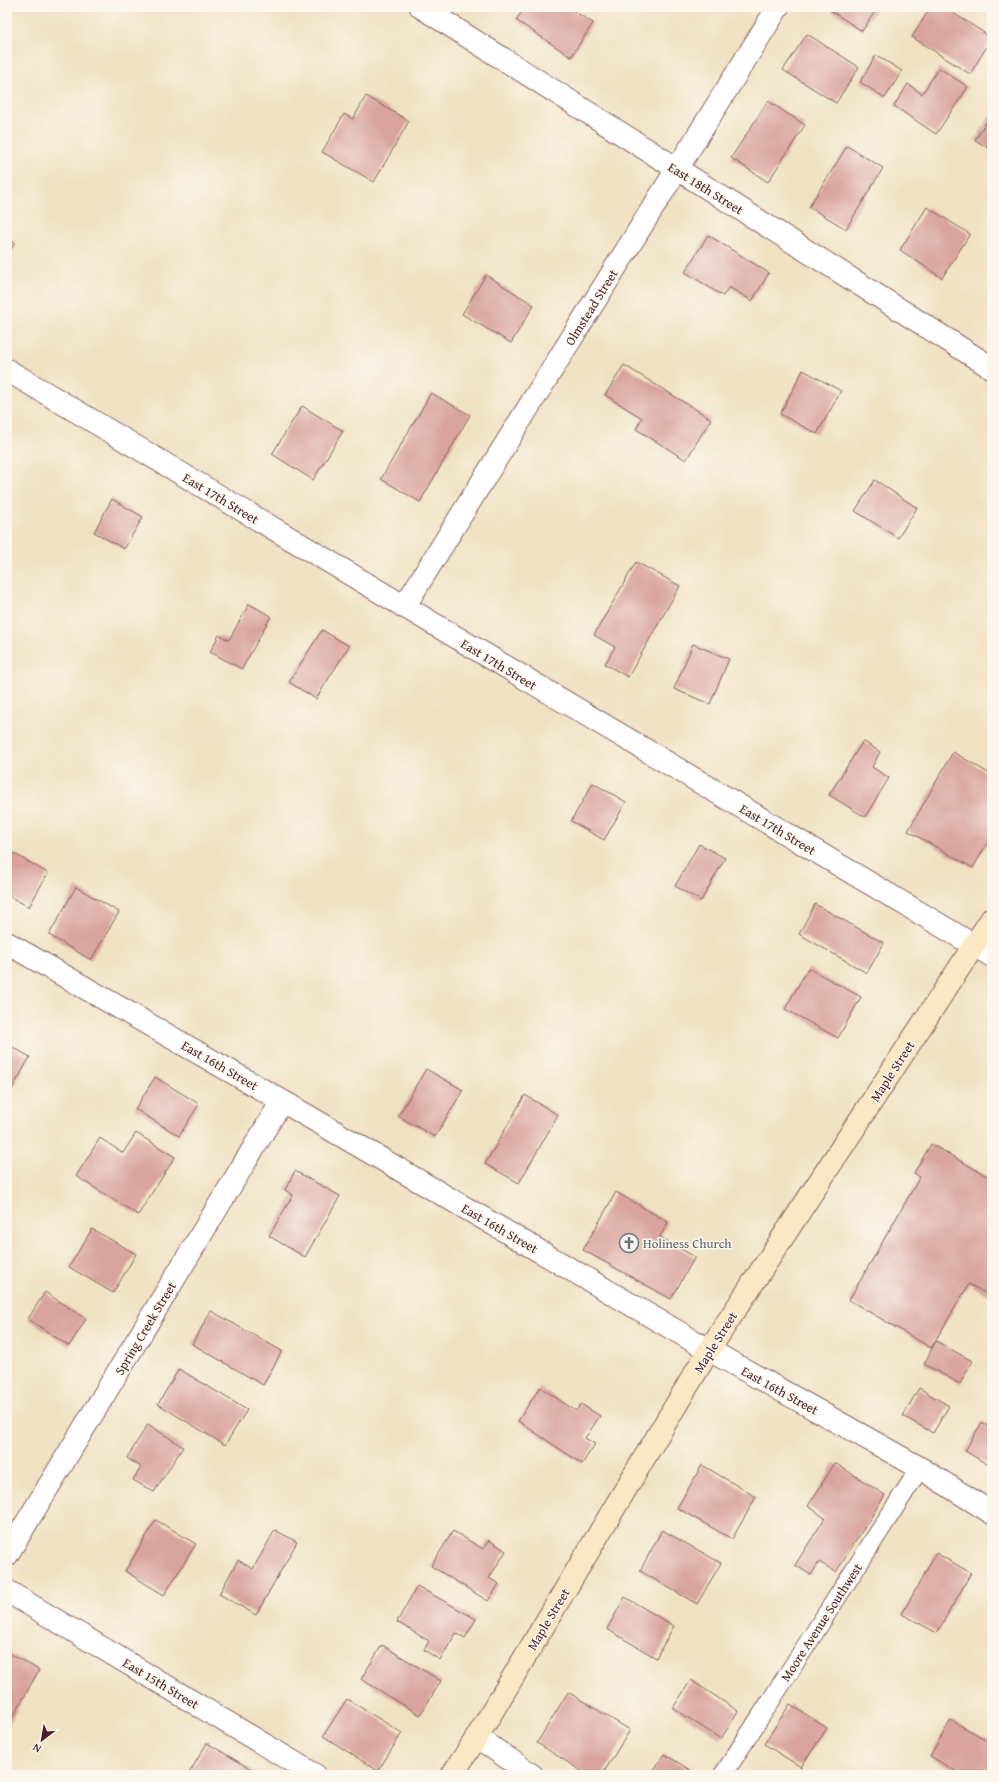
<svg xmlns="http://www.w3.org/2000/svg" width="999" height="1782" font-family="'Gentium Book Plus',serif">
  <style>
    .building { fill: #d8a39c }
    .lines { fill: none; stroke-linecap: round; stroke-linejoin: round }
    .service-casing { stroke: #846360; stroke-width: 20 }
    .minor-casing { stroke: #846360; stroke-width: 24 }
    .secondary-casing { stroke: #846360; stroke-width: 24 }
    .service { stroke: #fff; stroke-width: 18 }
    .minor { stroke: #fff; stroke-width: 22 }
    .secondary { stroke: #fae7c3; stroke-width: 22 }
    .labels { text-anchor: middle; stroke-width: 3; stroke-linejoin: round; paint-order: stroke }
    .street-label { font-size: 13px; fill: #4a1f2b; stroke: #fbf7ec }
    .worship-label { font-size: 13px; fill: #5b616d; stroke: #fbf7ec; text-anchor: start }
  </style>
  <rect width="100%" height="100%" fill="#fbf7ec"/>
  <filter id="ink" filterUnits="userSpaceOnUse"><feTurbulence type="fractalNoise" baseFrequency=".025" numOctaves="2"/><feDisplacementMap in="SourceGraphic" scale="8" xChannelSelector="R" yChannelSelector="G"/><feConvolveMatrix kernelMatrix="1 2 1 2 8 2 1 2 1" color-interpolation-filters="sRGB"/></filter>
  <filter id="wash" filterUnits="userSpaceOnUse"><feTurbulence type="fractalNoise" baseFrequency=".012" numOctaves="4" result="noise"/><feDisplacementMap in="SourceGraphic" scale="16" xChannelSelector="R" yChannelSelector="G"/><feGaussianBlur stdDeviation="0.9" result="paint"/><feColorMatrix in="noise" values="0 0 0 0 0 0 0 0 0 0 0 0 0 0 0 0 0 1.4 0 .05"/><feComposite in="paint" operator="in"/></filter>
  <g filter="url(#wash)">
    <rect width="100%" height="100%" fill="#f0e1c3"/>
    <g id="blocks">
      <path class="building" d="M525 7H567L593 23 571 57 516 20Z
        M825 7H878L862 31Z
        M931 7H944L992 38 970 74 912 37Z
        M807 34 859 67 836 103 783 70Z
        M876 55 902 71 885 98 860 82Z
        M939 68 968 87 936 134 894 106 908 84 922 94Z
        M366 96 409 121 374 182 322 152 344 114 353 119Z
        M768 101 805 125 768 182 731 158Z
        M992 113V150L975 140Z
        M847 146 883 168 846 229 809 207Z
        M927 207 970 234 942 278 900 250Z
        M708 235 769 273 752 301 729 287 723 296 685 272Z
        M7 238 15 243 7 256Z
        M486 275 534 305 511 343 462 314Z
        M624 365 711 419 686 460 636 429 642 418 605 395Z
        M803 370 841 391 817 434 780 414Z
        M431 393 470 415 420 502 381 479Z
        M302 406 343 431 313 480 272 454Z
        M875 480 917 508 898 538 855 511Z
        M112 499 143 517 124 549 94 532Z
        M636 562 680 586 628 677 605 664 615 647 594 635Z
        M249 604 271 616 242 669 210 652 219 635 229 640Z
        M322 630 349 646 316 699 289 682Z
        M693 644 729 659 710 704 674 689Z
        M863 741 880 752 872 767 889 778 865 817 829 795Z
        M953 752 992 775V835L973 868 908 831Z
        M593 783 626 802 604 840 571 821Z
        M699 844 725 858 701 901 675 886Z
        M13 853 48 873 29 907 7 895V863Z
        M76 887 119 912 91 960 49 935Z
        M815 904 884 943 867 973 799 934Z
        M808 968 861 997 838 1038 785 1009Z
        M7 1044 30 1057 7 1098Z
        M426 1069 463 1090 435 1137 398 1116Z
        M155 1077 199 1104 179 1136 135 1109Z
        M525 1095 558 1115 519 1183 485 1164Z
        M136 1133 175 1157 138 1215 76 1176 100 1138 123 1153Z
        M931 1144 992 1179V1297L969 1284 931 1348 849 1300 920 1177 914 1173Z
        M295 1171 340 1196 305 1257 269 1236 293 1195 285 1190Z
        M616 1192 668 1222 660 1237 695 1257 671 1299 583 1250Z
        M92 1229 136 1254 113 1293 69 1267Z
        M45 1292 86 1319 69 1346 28 1319Z
        M211 1311 282 1351 263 1385 192 1344Z
        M936 1341 972 1361 960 1384 924 1364Z
        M179 1369 247 1410 225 1445 158 1404Z
        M540 1387 576 1411 581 1404 600 1416 585 1438 595 1444 582 1464 518 1421Z
        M919 1388 949 1406 933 1433 903 1416Z
        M982 1422 992 1428V1467L965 1451Z
        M148 1424 183 1447 154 1492 133 1480 141 1467 127 1458Z
        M835 1463 885 1495 836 1572 819 1562 811 1575 795 1565 825 1518 808 1506Z
        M702 1465 756 1497 732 1539 677 1508Z
        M156 1520 196 1544 164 1595 125 1571Z
        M275 1530 297 1542 256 1615 219 1594 238 1560 253 1569Z
        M662 1530 721 1563 697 1604 640 1571Z
        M453 1531 483 1549 489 1540 506 1551 489 1578 499 1584 488 1601 431 1566Z
        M936 1553 971 1573 937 1633 902 1614Z
        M417 1586 476 1619 465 1638 456 1633 440 1660 424 1650 429 1641 397 1622Z
        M625 1597 674 1626 656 1658 607 1629Z
        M382 1645 441 1681 420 1715 361 1679Z
        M7 1652 39 1670 9 1724 7 1723Z
        M992 1654V1666L987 1664Z
        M691 1680 738 1711 721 1739 673 1708Z
        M568 1692 630 1730 602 1775H588L537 1743Z
        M347 1699 402 1733 378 1771 323 1736Z
        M790 1704 827 1728 801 1767 764 1744Z
        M951 1720 992 1743V1770L989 1775H962L930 1756Z
        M207 1743 261 1775H188Z
        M664 1754 695 1773 694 1775H651Z"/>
    </g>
  </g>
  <g filter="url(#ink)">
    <use href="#blocks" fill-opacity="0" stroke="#846360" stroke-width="1"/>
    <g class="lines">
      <g class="service-casing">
        <path id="service" d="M723 1775 920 1468"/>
      </g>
      <g class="minor-casing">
        <path id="minor" d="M421 7 992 368
          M7 370 992 956
          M404 607 778 7
          M7 943 282 1101 709 1350 920 1468 992 1513
          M7 1555 282 1101
          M7 1591 315 1775
          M477 1737 532 1775"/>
      </g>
      <g class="secondary-casing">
        <path id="secondary" d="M452 1775 477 1737 709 1350 992 918"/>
      </g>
      <use href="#service" class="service"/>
      <use href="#minor" class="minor"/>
      <use href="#secondary" class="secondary"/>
    </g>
  </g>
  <defs>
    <g id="church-ring" transform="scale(1)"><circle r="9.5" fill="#fbf7ec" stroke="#6b7280" stroke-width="1.5"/><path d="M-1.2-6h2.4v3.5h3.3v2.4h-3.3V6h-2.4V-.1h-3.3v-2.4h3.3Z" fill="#6b7280"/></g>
  </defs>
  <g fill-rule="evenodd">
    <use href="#church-ring" x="629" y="1243"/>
  </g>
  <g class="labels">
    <g class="street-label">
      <text transform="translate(706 188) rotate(32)" y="5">East 18th Street</text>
      <text transform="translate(591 307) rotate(-58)" y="5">Olmstead Street</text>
      <text transform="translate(221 498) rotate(31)" y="5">East 17th Street</text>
      <text transform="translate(499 664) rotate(31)" y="5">East 17th Street</text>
      <text transform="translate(778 829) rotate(31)" y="5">East 17th Street</text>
      <text transform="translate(220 1065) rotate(30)" y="5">East 16th Street</text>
      <text transform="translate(892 1071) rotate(-57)" y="5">Maple Street</text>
      <text transform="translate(500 1228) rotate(30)" y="5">East 16th Street</text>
      <text transform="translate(145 1328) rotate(-59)" y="5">Spring Creek Street</text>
      <text transform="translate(715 1342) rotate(-58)" y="5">Maple Street</text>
      <text transform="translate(780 1390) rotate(29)" y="5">East 16th Street</text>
      <text transform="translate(548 1619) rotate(-59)" y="5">Maple Street</text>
      <text transform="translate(821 1622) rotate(-57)" y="5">Moore Avenue Southwest</text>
      <text transform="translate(161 1683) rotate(31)" y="5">East 15th Street</text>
    </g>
    <g class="worship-label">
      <text x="643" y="1248">Holiness Church</text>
    </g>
  </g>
  <rect width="999" height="1782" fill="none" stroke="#fbf7ec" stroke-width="24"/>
  <g transform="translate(42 1740) rotate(211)" stroke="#fbf7ec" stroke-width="3" paint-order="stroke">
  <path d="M0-3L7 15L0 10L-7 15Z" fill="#4a1f2b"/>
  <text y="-6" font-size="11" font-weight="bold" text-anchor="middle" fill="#4a1f2b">N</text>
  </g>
</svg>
